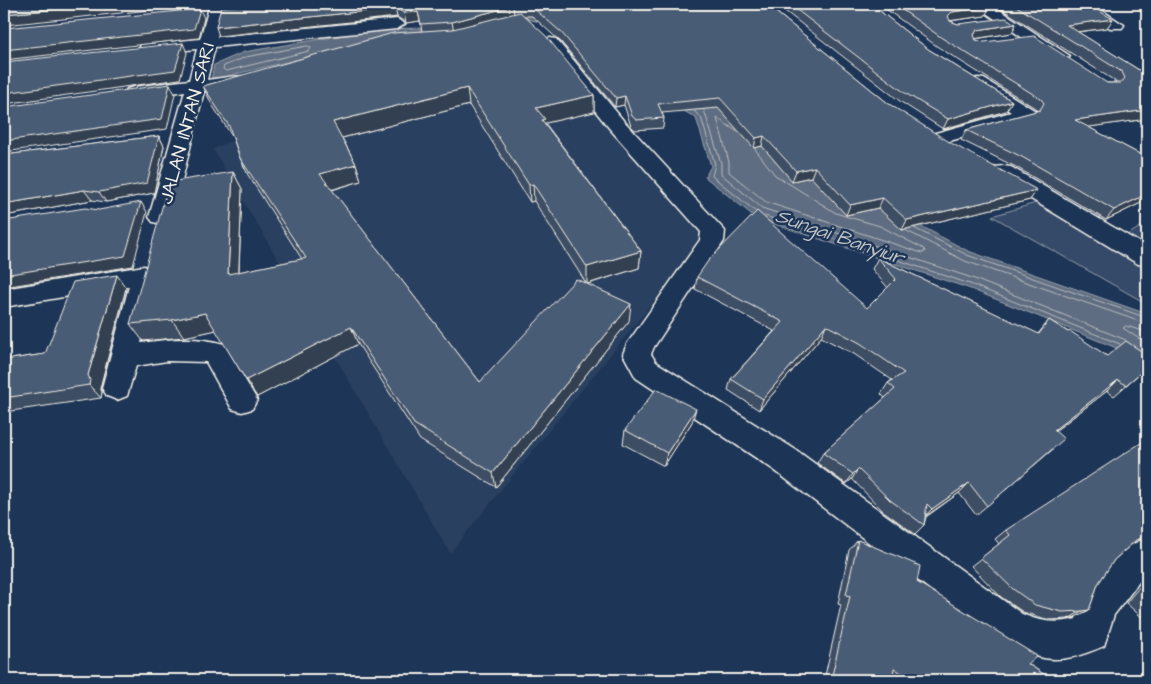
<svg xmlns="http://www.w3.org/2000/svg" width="1151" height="684" font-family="'Architects Daughter',sans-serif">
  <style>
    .built { fill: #2a4060 }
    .green { fill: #354a67; stroke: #949ea8 }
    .water { fill: #5e6d82; stroke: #9aa2ab }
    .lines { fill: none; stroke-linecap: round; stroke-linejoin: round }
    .shore { stroke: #b8bcbf; stroke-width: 1 }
    .minor-casing { stroke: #f4f1e8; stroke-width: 3 }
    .minor { fill: #1d3557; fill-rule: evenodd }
    .wall { fill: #3e4e64; stroke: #f4f1e8; fill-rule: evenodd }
    .shaded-wall { fill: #324051; stroke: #f4f1e8 }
    .building { fill: #485b74; stroke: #f4f1e8 }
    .labels { text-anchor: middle; stroke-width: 5; stroke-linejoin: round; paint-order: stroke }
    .street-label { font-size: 19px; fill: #f4f1e8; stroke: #1d3557 }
    .water-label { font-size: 20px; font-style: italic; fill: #c0c3c4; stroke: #1d3557 }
  </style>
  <rect width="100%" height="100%" fill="#1d3557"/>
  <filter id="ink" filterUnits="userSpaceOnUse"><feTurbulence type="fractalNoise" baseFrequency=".02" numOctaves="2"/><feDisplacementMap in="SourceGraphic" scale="10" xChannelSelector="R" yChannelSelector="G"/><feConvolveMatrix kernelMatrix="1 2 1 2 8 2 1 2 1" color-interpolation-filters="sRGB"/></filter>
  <g filter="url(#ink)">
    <path class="built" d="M562 77 710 232 450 553 213 149 237 138Z"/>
    <path class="green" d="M1036 203 1109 246 1147 223V304L992 216Z"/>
    <path class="water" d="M570 8 887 208 968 251 1147 314V365L1119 349 968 288 756 218 705 177 711 166 696 118 684 111 642 95 544 23 523 18 387 38 211 80 214 65 244 52 380 29 425 28Z"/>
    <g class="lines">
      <path class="shore" d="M308 46 311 48 309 51 226 71 223 69 224 66 246 57Z
        M704 110 721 163V174L762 208 972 278 1126 340
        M694 111 701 117 715 164 712 176 755 211
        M739 133 717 118 729 162V172L766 202 922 253 925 252 924 249 880 226 845 216
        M755 149 775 175 836 213 845 216
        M765 216 970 284 1120 344
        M914 228 967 255 1147 318
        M905 230 965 261 1147 324
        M1147 332 1126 326 1123 328 1147 344"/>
      <g class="minor-casing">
        <path id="minor" d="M210 4H226L217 37 397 19 405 24 397 29 215 47 207 80C219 79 239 74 249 77L252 81C244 93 217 90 204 91L173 217 169 222 161 224 153 222 149 217 185 91 134 99 127 97 125 93 127 89 134 87 189 80 197 49 147 54 141 53 139 49 141 45 147 44 200 39Z
          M973 4H991L1070 56 1067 60H1055Z
          M1073 4H1092L1124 25 1122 28H1110Z
          M550 38 556 39 623 120 725 231 724 241 654 347 651 354 656 362 796 450 1022 614C1041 622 1056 624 1076 619 1084 583 1113 550 1147 538V576L1139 582 1114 615 1104 646C1056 667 1042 661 996 640L774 470 636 378 623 354 627 344 700 240 701 232 609 128 544 47 542 43 544 39Z
          M978 78 984 79 1034 110 1037 114 1034 118 946 142 939 144 932 142 929 138 932 134 1011 112 972 87 969 83 972 79Z
          M1003 166 1011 167 1147 247V266L1138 264 995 177 992 172 995 167Z
          M144 266 153 269 157 275 153 281 147 283 153 290 141 343C168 339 198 336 224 344L257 400 252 409 242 412 232 409 206 362 167 361 136 366 127 396 117 400 107 396 102 388 129 286 4 307V289Z"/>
      </g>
      <use href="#minor" class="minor"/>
    </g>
    <path class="wall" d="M253 4H766L889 104 1030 200 902 230 878 208 846 215 811 177 792 181 762 146 754 148 718 108 662 113 664 118 663 128 635 130 631 126 624 105 615 107 561 42 532 16H524L594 95V112L545 123 641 251 639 268 588 284 629 321 496 487 420 440 358 344 257 397 216 330 184 337 143 341 130 324 233 172 242 189 239 272 302 259 248 175 240 158 233 138 211 103 203 86 422 31 420 21 406 23 397 17 219 36ZM469 105 530 202 534 201 586 283 480 382 332 190 361 181 356 164 342 138Z
      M776 4H871L928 49 1012 101 1006 111 943 129 901 102Z
      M879 4H986L985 16 950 21 958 24 1012 33 975 39 976 40 1107 83H1116L1115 81 994 4H1087L1107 28 1078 32 1147 75V119L1088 127 1147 158V200L1106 220 1016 167 961 140 966 130 1037 111 1035 108 938 47Z
      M159 136 164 146 154 193 106 202 92 200 4 216V155Z
      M878 258 1038 334 1049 320 1107 356 1147 367 1114 396 1107 391 1055 431 1052 450 976 515 959 493 926 517 924 525 915 534 882 510 852 479 846 484 817 463 823 453 885 398 881 394 888 383 892 380 854 354 821 337 759 410 728 390 731 379 774 331 695 289 697 277 867 308 888 288 872 269Z
      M126 288 100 388 102 392 101 398 4 412V360L45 354Z
      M692 422 664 466 623 444 625 430Z
      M1006 530 1132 544 1114 560 1098 584 1089 610 1075 617 1068 619 1049 620 1023 612 1001 597 971 566 999 544 995 539Z
      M858 540 917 582 1028 664 1053 680H824L841 605 838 604 849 550Z
      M1147 578V622L1126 603Z"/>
    <path class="shaded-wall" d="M116 4H209L4 25V14Z
      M513 6 514 15 454 31 452 22Z
      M990 7 985 16 948 21V16L952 12Z
      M395 8 397 17 219 36 216 27Z
      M200 9 204 18 199 38 4 60V50Z
      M418 12 420 21 406 23 404 13Z
      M1113 19 1107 28 1061 34 1067 25Z
      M1016 24 1012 33 973 39 974 35 977 30Z
      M183 43 187 53 180 79 4 104V93Z
      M170 84 175 94 167 129 4 152V141Z
      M467 88 469 105 338 139 333 122Z
      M594 95V112L537 125 536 108Z
      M625 96 624 105 615 107 616 98Z
      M1012 101 1006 111 943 129 948 119Z
      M1147 110V119L1068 130 1075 120Z
      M159 136 164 146 154 193 106 202 99 192Z
      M764 136 762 146 754 148 756 138Z
      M356 164 361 181 327 191 320 174Z
      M815 167 811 177 792 181 796 171Z
      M233 172 242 189 238 292 228 274Z
      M533 184 534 201 530 202 529 185Z
      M84 190 92 200 4 216V204Z
      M1037 190 1030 200 902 230 907 220Z
      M1147 194V200L1106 220 1114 210Z
      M883 198 878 208 846 215 850 205Z
      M141 202 147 212 133 266 4 287V275Z
      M641 251 639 268 587 284V267Z
      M117 275 126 288 100 388 102 392 101 398 89 385 88 375Z
      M631 304 629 321 496 487 493 473Z
      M205 313 217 330 184 337 172 320Z
      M826 325 821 337 759 410 763 399Z
      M351 327 358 344 257 397 246 380Z
      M1118 380 1107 391 1043 440 1054 430Z
      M696 409 692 422 664 466 667 453Z
      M858 469 852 479 846 484 853 474Z
      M969 483 959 493 923 518 932 509Z
      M1147 535V536L1122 549 1136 540Z
      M1089 610 1075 617 1068 619 1082 611Z"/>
    <path class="building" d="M4 4H116L4 14Z
      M253 4H766L889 104 951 143 1037 190 907 220 883 198 850 205 815 167 796 171 764 136 756 138 720 98 658 104 664 118 636 120 632 116 625 96 616 98 561 32 532 7 513 6 452 22 421 24 418 12 404 13 395 8 216 27 221 7Z
      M789 4H871L928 49 1012 101 948 119 905 93Z
      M894 4H986L990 7 952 12 948 16 950 21 958 24 1006 18 1016 24 977 30 974 35 976 40 984 42 1034 36 1107 83H1121L1125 78 1122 72 1013 4H1087L1113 19 1067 25 1147 75V110L1075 120 1147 158V194L1114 210 1022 157 966 130 1040 110 1044 103 1041 99 942 38Z
      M200 9 194 29 4 50V28Z
      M520 12 546 36 594 95 536 108 545 119 542 120 641 251 587 267 533 184 529 185 467 88 333 122 356 164 320 174 480 382 576 279 631 304 493 473 414 424 351 327 246 380 205 313 172 320 130 324 169 182 233 172 228 274 306 258 240 158 229 126 203 86 393 33 453 29Z
      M183 43 175 70 4 93V62Z
      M170 84 162 119 4 141V107Z
      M159 136 147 183 99 192 84 190 4 204V155Z
      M141 202 125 256 4 275V221L85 208 99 210Z
      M757 211 867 308 896 279 878 258 1039 334 1049 320 1068 332 1070 331 1107 356 1126 341 1147 355V367L1126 385 1118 380 1054 430 1064 439 987 506 969 483 932 509 927 504 924 525 890 500 858 469 853 474 823 453 895 389 888 383 904 373 860 343 826 325 763 399 731 379 783 322 697 277 708 261Z
      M117 275 88 375 90 380 89 385 4 398V360L45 354 73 282Z
      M656 389 696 409 667 453 625 430Z
      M1147 439V535L1136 540 1114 560 1098 584 1089 610 1082 611 1062 612 1035 605 1013 589 981 558 1010 535 1006 530Z
      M858 540 920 566 917 582 1037 656 1028 664 1053 680H912L894 668 892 680H831L850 596 846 595Z
      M1147 588V601L1141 595Z"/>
  </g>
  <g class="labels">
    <g class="street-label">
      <text transform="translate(186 123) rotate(-75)" y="7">JALAN INTAN SARI</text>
    </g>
    <g class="water-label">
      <text transform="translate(840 236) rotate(19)" y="7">Sungai Banyiur</text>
    </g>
  </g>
  <rect width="1151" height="684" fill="none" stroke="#1d3557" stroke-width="20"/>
  <rect x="10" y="10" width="1131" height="664" fill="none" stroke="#f4f1e8" stroke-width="2" filter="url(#ink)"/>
</svg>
